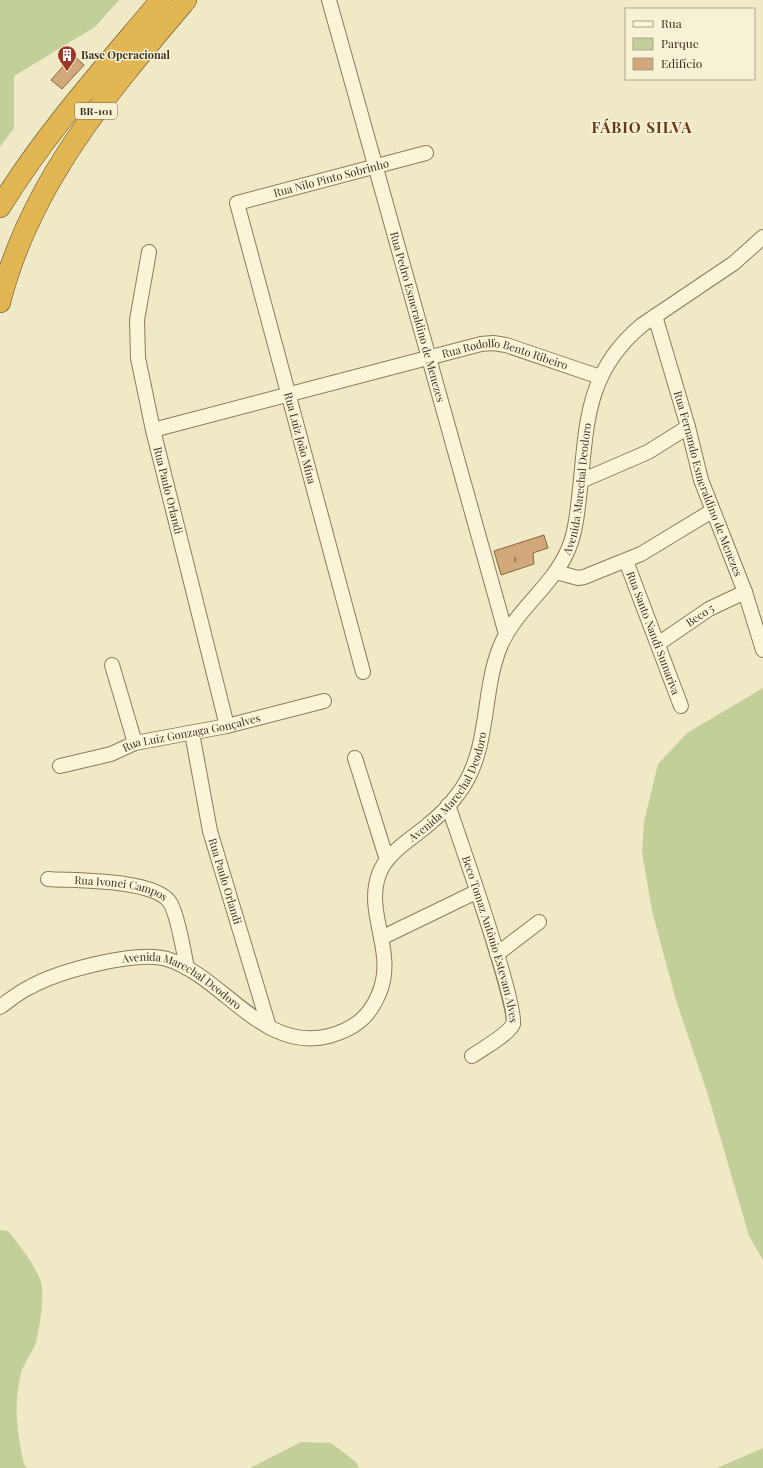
<svg xmlns="http://www.w3.org/2000/svg" width="763" height="1468" font-family="'Playfair Display',serif">
  <style>
    .green { fill: #c2cf98 }
    .building { fill: #d0a879; stroke: #8c673f }
    .lines { fill: none; stroke-linecap: round; stroke-linejoin: round }
    .minor-casing { stroke: #8c7b5a; stroke-width: 16 }
    .highway-casing { stroke: #5a482e; stroke-width: 22 }
    .minor { stroke: #faf5d9; stroke-width: 14 }
    .highway { stroke: #e2b653; stroke-width: 21 }
    .labels { text-anchor: middle; stroke-width: 3; stroke-linejoin: round; paint-order: stroke }
    .number-label { font-size: 9px; fill: #614e35 }
    .shield { fill: #f7f2d5; stroke: #746a55; stroke-width: 1 }
    .shield-label { font-size: 10px; font-weight: bold; fill: #3c301e }
    .poi-label { font-size: 11px; font-weight: bold; fill: #3c301e; stroke: #f7f2d5; text-anchor: start }
    .street-label { font-size: 11px; fill: #3c301e; stroke: #f7f2d5 }
    .district-label { font-size: 15px; font-weight: bold; letter-spacing: 1px; fill: #6a361c; stroke: #f7f2d5 }
  </style>
  <rect width="100%" height="100%" fill="#f0e9c5"/>
  <path class="green" d="M0 0H119L95 27 14 76V128L0 147Z
    M763 688V1260L749 1236 708 1095 676 1000 652 911 642 852 644 822 658 764 687 733Z
    M0 1230 8 1231C20 1246 34 1263 41 1282 45 1295 39 1330 36 1343 32 1353 24 1363 21 1373 13 1404 17 1434 24 1464L27 1468H0Z
    M301 1442 331 1443 356 1462 359 1468H250Z
    M763 1448V1468H717Z"/>
  <path class="building" d="M73 55 84 65 62 89 51 80Z
    M544 535 548 548 533 553 534 564 501 575 494 551Z"/>
  <g class="lines">
    <g class="minor-casing">
      <g id="minor">
        <path id="s1" d="M329 0 506 634"/>
        <path id="s2" d="M149 252 137 320 138 358 153 430 227 726"/>
        <path id="s3" d="M655 316 688 427 701 480 745 592 763 650"/>
        <path id="s4" d="M153 430 481 344 493 343 506 345 600 377"/>
        <path d="M581 481 648 452 688 427"/>
        <path id="s5" d="M626 561 681 706"/>
        <path d="M556 572 578 578 584 577 641 554 712 511"/>
        <path id="s6" d="M658 644 709 609 745 592"/>
        <path d="M112 665 135 743"/>
        <path id="s7" d="M363 672 237 203 426 153"/>
        <path id="s8" d="M192 733 210 831 269 1027"/>
        <path d="M355 758 387 860"/>
        <path id="s9" d="M60 766 111 754 135 743 227 726 324 701"/>
        <path id="s10" d="M448 805C458 834 519 1008 513 1024 508 1035 482 1049 472 1056"/>
        <path id="s11" d="M48 879C76 881 151 879 169 901 177 911 184 953 187 968"/>
        <path d="M381 938 476 892"/>
        <path d="M497 954 539 922"/>
        <path id="s12" d="M0 1007C10 1000 19 992 30 987 59 971 136 950 167 959 223 976 262 1053 329 1036 340 1033 352 1028 361 1020 368 1014 374 1005 378 996 398 953 364 915 379 874 387 852 412 839 429 824 439 816 450 805 458 794 491 751 481 694 500 647 515 610 552 587 568 550 575 534 577 515 579 498 587 429 583 374 642 325L734 263 763 237"/>
      </g>
    </g>
    <g class="highway-casing">
      <path id="highway" d="M0 207C46 132 105 67 161 0
        M0 302C30 183 109 91 186 0"/>
    </g>
    <use href="#minor" class="minor"/>
    <use href="#highway" class="highway"/>
  </g>
  <defs>
    <g id="building-pin" transform="scale(1)"><path d="M0 17L-7.5 6A9.5 9.5 0 1 1 7.5 6Z" fill="#9e3627" stroke="#f7f2d5"/><path d="M-4-6H4V6H1V3H-1V6H-4ZM-2.5-4.3h1.7v1.8h-1.7ZM.8-4.3h1.7v1.8H.8ZM-2.5-1h1.7V.8h-1.7ZM.8-1h1.7V.8H.8Z" fill="#fff"/></g>
  </defs>
  <g fill-rule="evenodd">
    <use href="#building-pin" x="67" y="55"/>
  </g>
  <g class="labels">
    <g class="number-label">
      <text x="515" y="562">1</text>
    </g>
    <rect class="shield" x="75" y="103" width="42" height="16" rx="3"/>
    <g class="shield-label">
      <text x="96" y="115">BR-101</text>
    </g>
    <g class="poi-label">
      <text x="81" y="59">Base Operacional</text>
    </g>
    <g class="street-label">
      <text dy="4" stroke="none"><textPath href="#s7" startOffset="583">Rua Nilo Pinto Sobrinho</textPath></text>
      <text dy="4" stroke="none"><textPath href="#s1" startOffset="329">Rua Pedro Esmeraldino de Menezes</textPath></text>
      <text dy="4" stroke="none"><textPath href="#s4" startOffset="364">Rua Rodolfo Bento Ribeiro</textPath></text>
      <text transform="translate(300 438) rotate(75)" y="4">Rua Luiz João Mina</text>
      <text dy="4" stroke="none"><textPath href="#s3" startOffset="176">Rua Fernando Esmeraldino de Menezes</textPath></text>
      <text dy="4" stroke="none"><textPath href="#s12" startOffset="1002">Avenida Marechal Deodoro</textPath></text>
      <text dy="4" stroke="none"><textPath href="#s2" startOffset="243">Rua Paulo Orlandi</textPath></text>
      <text dy="4" stroke="none"><textPath href="#s6" startOffset="51">Beco 5</textPath></text>
      <text dy="4" stroke="none"><textPath href="#s5" startOffset="77">Rua Santo Nandi Sumariva</textPath></text>
      <text dy="4" stroke="none"><textPath href="#s9" startOffset="136">Rua Luiz Gonzaga Gonçalves</textPath></text>
      <text dy="4" stroke="none"><textPath href="#s12" startOffset="667">Avenida Marechal Deodoro</textPath></text>
      <text dy="4" stroke="none"><textPath href="#s8" startOffset="152">Rua Paulo Orlandi</textPath></text>
      <text dy="4" stroke="none"><textPath href="#s11" startOffset="74">Rua Ivonei Campos</textPath></text>
      <text dy="4" stroke="none"><textPath href="#s10" startOffset="141">Beco Tomaz Antônio Estevam Alves</textPath></text>
      <text dy="4" stroke="none"><textPath href="#s12" startOffset="199">Avenida Marechal Deodoro</textPath></text>
    </g>
    <g class="district-label">
      <text x="642" y="133">FÁBIO SILVA</text>
    </g>
  </g>
  <rect x="625" y="8" width="130" height="72" fill="#f7f2d5" stroke="#aca48c"/>
  <rect x="633" y="21" width="20" height="6" fill="#faf5d9" stroke="#aca48c"/>
  <text x="661" y="28" font-size="12" fill="#3c301e">Rua</text>
  <rect x="633" y="38" width="20" height="12" fill="#c2cf98" stroke="#aca48c"/>
  <text x="661" y="48" font-size="12" fill="#3c301e">Parque</text>
  <rect x="633" y="58" width="20" height="12" fill="#d0a879" stroke="#aca48c"/>
  <text x="661" y="68" font-size="12" fill="#3c301e">Edifício</text>
</svg>
